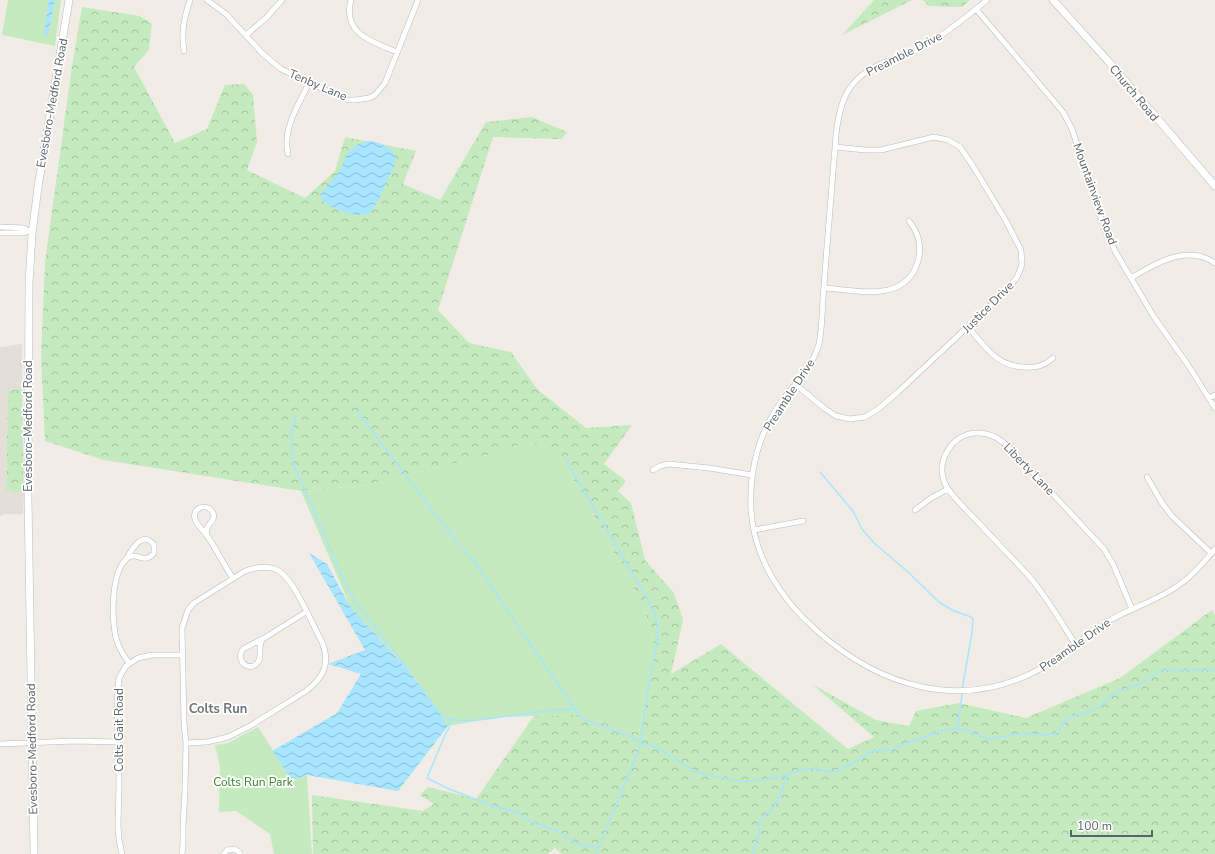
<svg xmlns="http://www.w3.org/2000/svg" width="1215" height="854" font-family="'Nunito Sans',sans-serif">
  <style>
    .education { fill: #e3ded7 }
    .green { fill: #c6eac0 }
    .forest { fill: url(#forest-crowns) }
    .water { fill: url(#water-waves) }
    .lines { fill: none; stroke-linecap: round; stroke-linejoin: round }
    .stream { stroke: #a8e5ff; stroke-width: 1.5 }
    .street-casing { stroke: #b6babe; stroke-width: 6 }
    .secondary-casing { stroke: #b7bcc1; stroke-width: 8 }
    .street { stroke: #fff; stroke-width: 5 }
    .secondary { stroke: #fff; stroke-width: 7 }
    .labels { text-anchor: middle; stroke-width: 3.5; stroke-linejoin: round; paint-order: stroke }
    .street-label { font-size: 12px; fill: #5d6368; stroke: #fff }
    .park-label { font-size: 12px; fill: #36872d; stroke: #fff }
    .neighbourhood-label { font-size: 13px; font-weight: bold; fill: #6e767a; stroke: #fff }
  </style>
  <defs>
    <pattern id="forest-crowns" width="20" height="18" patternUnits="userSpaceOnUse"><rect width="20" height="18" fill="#c6eac0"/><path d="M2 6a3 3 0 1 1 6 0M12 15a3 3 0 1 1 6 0" fill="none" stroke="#a4c1a0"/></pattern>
    <pattern id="water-waves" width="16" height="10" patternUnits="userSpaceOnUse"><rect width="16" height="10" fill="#a8e5ff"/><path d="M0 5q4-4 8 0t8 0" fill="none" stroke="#8cbdd2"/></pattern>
  </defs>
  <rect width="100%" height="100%" fill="#f1ede6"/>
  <path class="education" d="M22 344V388L8 391 6 489 15 493 24 492 23 514H4L0 516V347Z"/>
  <path class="green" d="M8 0H61L55 46 2 35Z
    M527 442 557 450 644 607 655 649 639 733 577 715 499 717 448 726 412 675 350 606 301 491 368 485 495 453Z
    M258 727 292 780 307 775 312 854H274L270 834 236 811 219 812 220 767 215 745 228 743Z"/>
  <path class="forest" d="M874 0H912L842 35Z
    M923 0H970L962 7 929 6Z
    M82 7 140 16 152 24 149 50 134 67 175 143 207 129 225 85 244 84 253 95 257 142 247 170 305 198 335 171 345 137 416 151 403 184 440 200 486 122 532 117 567 132 562 139 493 137 438 310 469 343 511 352 537 389 586 428 632 425 604 464 626 481 618 491 631 503 645 560 674 593 683 620 671 674 721 644 848 749 874 737 812 684 876 720 909 726 916 711 959 703 1026 718 1120 678 1212 610 1215 615V854H562L555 848 548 854H313L312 795 423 811 434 804 420 795 428 787 476 799 534 716 577 715 639 733 655 649 644 607 557 450 527 442 495 453 368 485 301 491 104 460 45 441 41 357 45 262 72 66Z
    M22 388 24 492 15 493 6 489 8 391Z"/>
  <path class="water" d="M49 0H55L48 35H45L44 33Z
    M367 141C375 141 378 142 385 146 404 155 392 170 386 183 382 192 378 201 373 209 370 212 366 215 362 215 351 216 322 206 320 195L341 169 345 157 350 150 354 148 356 145Z
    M309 553 327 564 350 606 412 675 448 726 398 791 307 775 292 780 272 751 337 713 361 674 328 664 365 650Z"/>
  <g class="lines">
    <path class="stream" d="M356 410 459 545 474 561 576 711 583 719 631 737 641 743 658 748 698 773 739 781H752L775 778 805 769 816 768 831 772 835 771 852 764 872 751 890 750 943 730 953 729 966 730 987 739 1025 733 1045 735 1054 734 1059 731 1064 723 1072 716 1092 711 1102 704 1114 693 1142 683 1161 670H1215
      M296 417 291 433 293 463 347 587 357 605 376 628 410 672
      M566 461C589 499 612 537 634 576 641 589 654 607 657 622 660 636 654 653 652 667 650 674 651 680 648 687L640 747 596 854
      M820 472 853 511 862 529 874 543 908 572 939 602 952 610 971 617 973 619 972 633 963 684 958 729
      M419 685C426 694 436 712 446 718 460 726 533 712 552 710 559 709 567 710 574 709
      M451 720 449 728 445 735 427 778 449 789 496 807 517 812 532 822 558 831 573 841 580 845 598 848
      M753 854 755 845 760 834 758 823C761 818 765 816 769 812 779 802 783 787 787 774"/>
    <g class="street-casing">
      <path id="street" d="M207 0 226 14 263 54 281 69 336 95 348 100H355L369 98 375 95 385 83 418 0
        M351 0C342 34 373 42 397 52
        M987 0C966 17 946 34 923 47 910 54 896 58 883 63 848 78 840 99 836 135 833 176 829 218 826 259 825 273 824 286 823 299 822 314 822 329 819 344 813 365 798 381 784 398 759 431 749 469 751 510 754 558 781 599 816 630 880 687 961 712 1040 669 1064 657 1082 637 1105 623 1128 609 1154 602 1176 587 1192 577 1203 563 1215 549
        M976 9 1063 112 1072 129 1104 227 1115 251 1154 317 1188 365 1215 408
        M246 35 266 18 282 0
        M184 51C181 33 184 18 190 0
        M288 154C282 129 299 104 309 83
        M0 227 24 228 28 231H32
        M0 233H24L28 231
        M1131 278C1156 263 1187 244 1215 263
        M824 288C857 290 906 304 918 261 922 246 919 233 909 221
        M968 327C985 346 996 366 1024 367 1036 368 1044 366 1053 358
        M795 384 824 408 836 416 850 419 865 417 878 409 898 392 1008 289 1017 277 1020 270 1022 264 1021 250 1006 221 973 166 960 147 948 140 934 137 881 150H865L835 147
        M1209 398 1215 395
        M653 470 660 466 669 464 709 468 752 475
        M1147 477 1162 503 1172 516 1211 553
        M915 510 931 498 948 489
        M754 530 803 521
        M206 535C207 532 207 530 207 528 210 522 218 517 211 510 204 503 192 509 195 519 196 524 202 529 206 534 216 548 223 564 233 578
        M125 561C131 551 142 529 154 545V553C144 565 138 552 129 557 110 569 111 623 117 641 119 649 124 656 129 663
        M262 640C257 649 263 655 258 662 251 673 234 662 243 649L266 637 306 612
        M1076 645C1060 621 1046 595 1027 574 1010 556 992 537 975 519 965 508 952 497 945 484 935 461 952 434 976 433 991 432 1001 440 1011 449L1104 549 1113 564 1132 609
        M0 744 74 741 117 742
        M122 854 119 840 118 825 119 784 117 702 119 678 126 666 138 658 152 655H182
        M182 854 183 844V826L185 790 186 743 184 723 182 628 188 610 194 603 245 571C256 567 269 565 279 571 295 581 312 624 322 642 331 664 323 678 306 691L250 726 228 737 207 742 186 743
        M224 854 227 850 234 849 239 852 240 854"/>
    </g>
    <g class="secondary-casing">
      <path id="secondary" d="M1053 0 1109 62 1215 186
        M34 854 28 498 29 283 32 234 38 187 69 0"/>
    </g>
    <use href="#street" class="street"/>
    <use href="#secondary" class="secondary"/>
  </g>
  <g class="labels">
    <g class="street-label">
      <text transform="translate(904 54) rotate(-27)" y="4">Preamble Drive</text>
      <text transform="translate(318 85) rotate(23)" y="4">Tenby Lane</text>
      <text transform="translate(1134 93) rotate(50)" y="4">Church Road</text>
      <text transform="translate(52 103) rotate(-80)" y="4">Evesboro-Medford Road</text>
      <text transform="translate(1095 194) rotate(70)" y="4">Mountainview Road</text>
      <text transform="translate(988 307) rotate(-45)" y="4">Justice Drive</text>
      <text transform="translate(789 395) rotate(-57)" y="4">Preamble Drive</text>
      <text transform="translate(28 426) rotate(-90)" y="4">Evesboro-Medford Road</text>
      <text transform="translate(1029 469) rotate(46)" y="4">Liberty Lane</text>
      <text transform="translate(1075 645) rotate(-35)" y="4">Preamble Drive</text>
      <text transform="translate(119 730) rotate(-90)" y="4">Colts Gait Road</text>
      <text transform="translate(32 749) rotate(-91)" y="4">Evesboro-Medford Road</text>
    </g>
    <g class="park-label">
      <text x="253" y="786">Colts Run Park</text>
    </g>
    <g class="neighbourhood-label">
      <text x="218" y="713">Colts Run</text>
    </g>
  </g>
  <path d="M1071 830v6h81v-6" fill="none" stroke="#5d6368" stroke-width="2"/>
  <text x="1077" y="830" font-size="12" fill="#5d6368" stroke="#ffffff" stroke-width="3" paint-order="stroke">100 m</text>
</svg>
